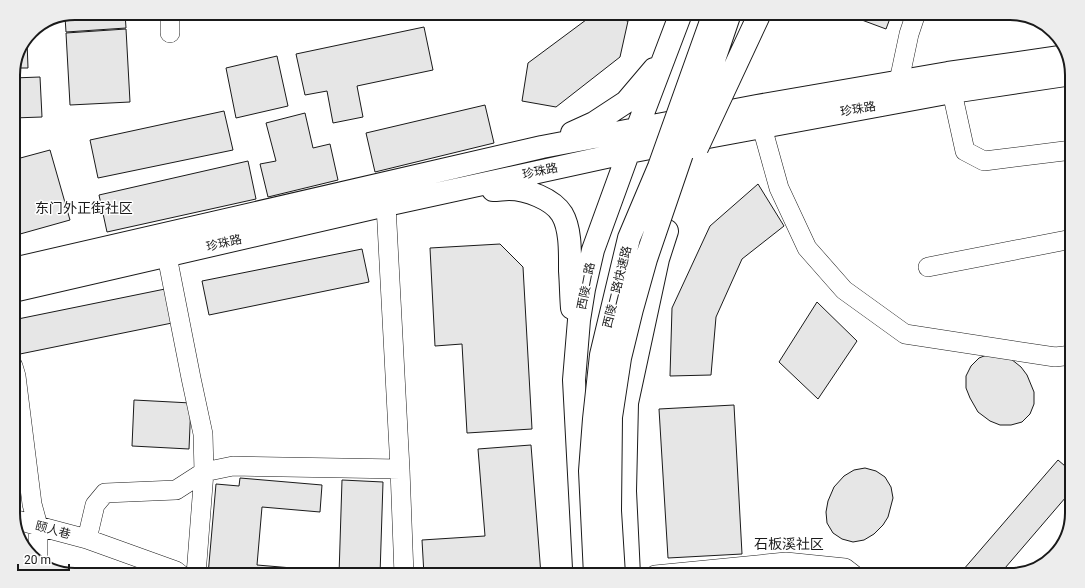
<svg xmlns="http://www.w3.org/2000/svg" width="1085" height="588" font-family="Roboto,'Noto Sans SC',sans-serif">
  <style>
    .building { fill: #e6e6e6; stroke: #1a1a1a }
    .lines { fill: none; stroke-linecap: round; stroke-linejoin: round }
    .minor-casing { stroke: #1a1a1a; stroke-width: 20 }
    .major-casing { stroke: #1a1a1a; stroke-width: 24 }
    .minor { stroke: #fff; stroke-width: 19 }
    .major { stroke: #fff; stroke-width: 22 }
    .highway-bridge-casing { stroke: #1a1a1a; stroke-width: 24; stroke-linecap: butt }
    .highway-bridge { stroke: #fff; stroke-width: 22 }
    .labels { text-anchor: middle; stroke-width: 3; stroke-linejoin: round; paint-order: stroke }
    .street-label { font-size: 12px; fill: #1a1a1a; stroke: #fff }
    .quarter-label { font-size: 14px; fill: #1a1a1a; stroke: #fff }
    .rim { fill: none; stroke: #1a1a1a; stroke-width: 2 }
  </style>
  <rect width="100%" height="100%" fill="#fff"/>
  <path class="building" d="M75 13H125L126 28 66 32 65 17Z
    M843 13H892L886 29Z
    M594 14 628 21 620 57 556 107 522 101 528 63Z
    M424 27 433 70 357 86 363 117 333 123 327 91 305 95 296 54Z
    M126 29 130 102 70 105 66 33Z
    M27 41 28 68H14Z
    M277 56 288 106 236 118 226 68Z
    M40 77 42 117 13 118V78Z
    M485 105 494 143 375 172 366 133Z
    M224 111 233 150 98 178 90 140Z
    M305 113 313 148 330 144 338 180 268 197 260 164 276 161 266 123Z
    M50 150 70 220 13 236V160Z
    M248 161 256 199 107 232 99 195Z
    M758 184 784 226 742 259 716 317 711 375 670 376 672 308 710 226Z
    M500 244 523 267 532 429 467 433 462 344 435 346 430 248Z
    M362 249 369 282 209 315 202 281Z
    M165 289 172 323 20 354 13 320Z
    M817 302 857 341 818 399 779 362Z
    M989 354 1011 359 1021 367 1027 375 1034 392V404L1030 414 1022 422 1011 425H1000L990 421 978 412 970 398 966 388V376L971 366 979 358Z
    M134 400 191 403 189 449 132 446Z
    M734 405 742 554 668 558 659 409Z
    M531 445 541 575H424L422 540 485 536 478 449Z
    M1058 460 1072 472V490L999 575H931V572L963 570Z
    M865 468 876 471 885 477 891 487 893 498 888 517 883 525 874 534 864 540 853 542 842 539 833 533 827 523 826 512 828 501 834 487 844 476 854 470Z
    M240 478 322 485 320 512 262 507 257 565 316 570V575H208L216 484 239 486Z
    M342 480 383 482 380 575H339Z"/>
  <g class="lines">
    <g class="minor-casing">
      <path id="minor" d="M170 13V33
        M899 81 909 34 916 13
        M952 92 965 151 984 161 1072 150
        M762 127 779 188 807 248 844 290 905 334 1055 357 1072 355
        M386 205 400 469 404 575
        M167 256 191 378 203 434 204 472 196 575
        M928 267 1072 239
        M13 366 16 376 32 504 38 526V555L36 559
        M14 519 38 526 87 539 176 571 181 575
        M87 539 95 505 105 493 176 490 204 472 233 466 400 469
        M655 575 786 562 845 568 854 575"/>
    </g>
    <g class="major-casing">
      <path id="major" d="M729 47 742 13
        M572 133 594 123 626 102 654 69
        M493 190C498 190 504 189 509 189 526 189 553 199 562 214 571 229 570 254 570 271 571 284 571 296 572 308
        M13 269 542 147 757 106 948 73 1067 56
        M13 291 386 205 629 152 697 139 952 92 1072 74
        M584 568 574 380 579 320 584 289 593 250 637 129 681 13
        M629 575 625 491 627 403 658 259 667 231"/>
    </g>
    <use href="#minor" class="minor"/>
    <use href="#major" class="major"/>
    <g class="highway-bridge-casing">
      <path id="highway-bridge" d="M697 148 760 13
        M595 575 590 471 594 419 601 355 629 238 659 167 714 13
        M614 575 610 511 611 417 620 358 632 309 646 259 730 13"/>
    </g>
    <use href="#highway-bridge" class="highway-bridge"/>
  </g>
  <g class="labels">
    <g class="street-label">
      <text transform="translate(858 109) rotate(-10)" y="4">珍珠路</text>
      <text transform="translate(540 171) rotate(-12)" y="4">珍珠路</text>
      <text transform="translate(224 243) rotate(-13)" y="4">珍珠路</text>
      <text transform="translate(586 286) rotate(-79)" y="4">西陵二路</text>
      <text transform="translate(617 287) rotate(-76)" y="4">西陵二路快速路</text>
      <text transform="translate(53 530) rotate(15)" y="4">颐人巷</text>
    </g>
    <g class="quarter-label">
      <text x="84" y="213">东门外正街社区</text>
      <text x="789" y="549">石板溪社区</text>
    </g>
  </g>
  <path d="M0 0H1085V588H0ZM75 20H1010A55 55 0 0 1 1065 75V513A55 55 0 0 1 1010 568H75A55 55 0 0 1 20 513V75A55 55 0 0 1 75 20Z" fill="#ededed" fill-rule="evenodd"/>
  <path class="rim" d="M75 20H1010A55 55 0 0 1 1065 75V513A55 55 0 0 1 1010 568H75A55 55 0 0 1 20 513V75A55 55 0 0 1 75 20Z"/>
  <path d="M18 564v6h51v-6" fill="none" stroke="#1a1a1a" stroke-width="2"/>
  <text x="24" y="564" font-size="12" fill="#1a1a1a" stroke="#ffffff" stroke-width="3" paint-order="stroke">20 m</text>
</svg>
